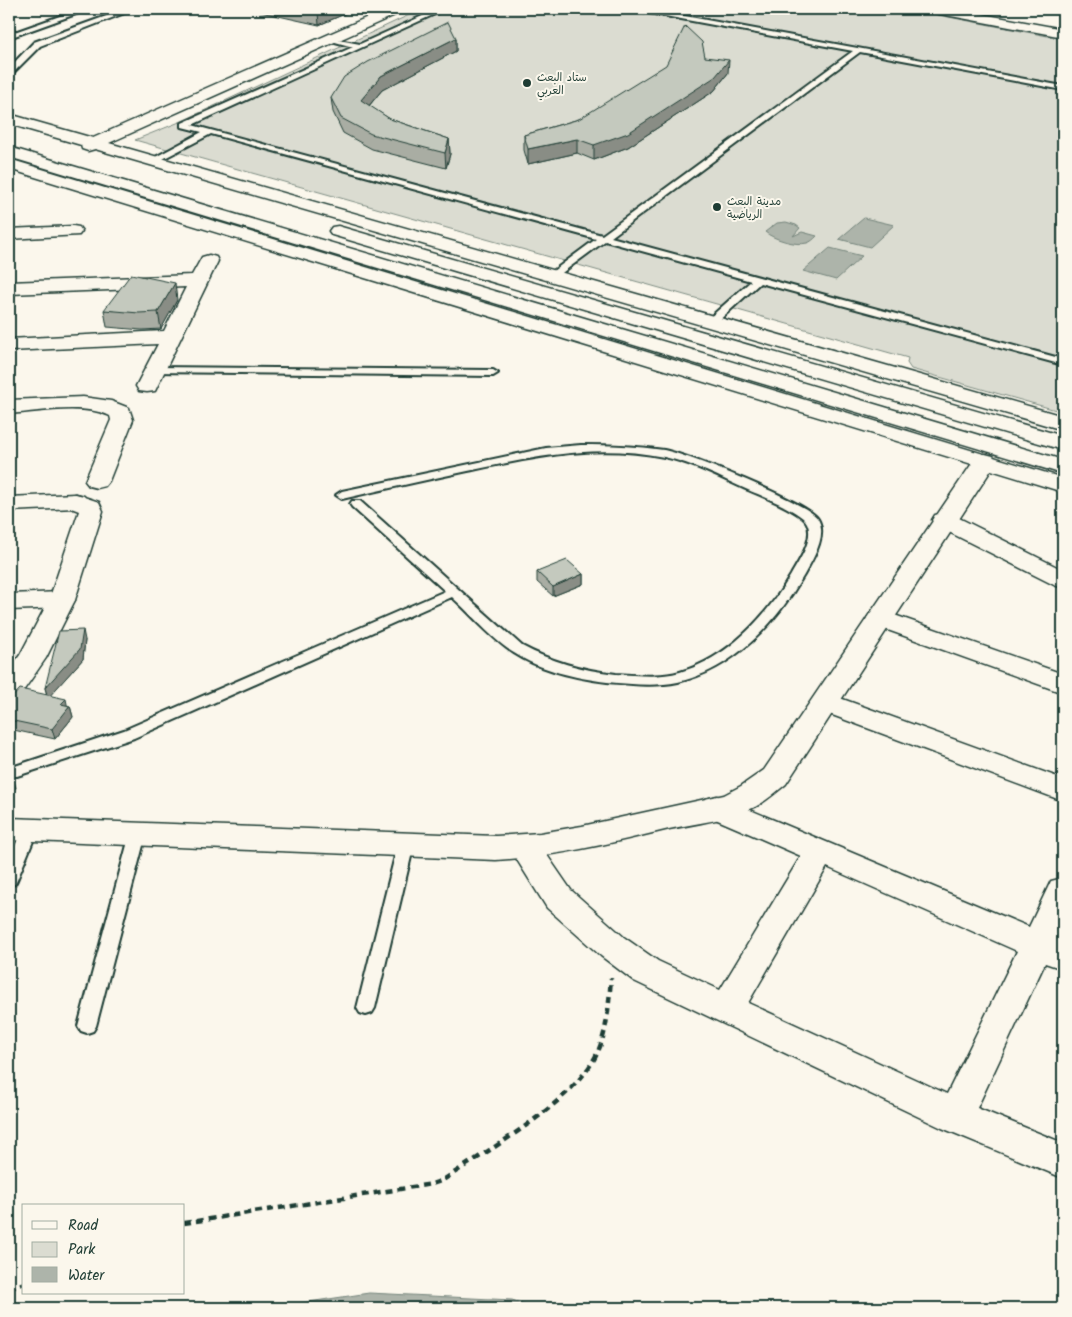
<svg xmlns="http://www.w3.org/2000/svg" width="1072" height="1317" font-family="Kalam,'Playpen Sans Arabic',sans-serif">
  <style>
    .green { fill: #dbdcd1; stroke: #7d8c82 }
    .water { fill: #adb4aa; stroke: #74847b }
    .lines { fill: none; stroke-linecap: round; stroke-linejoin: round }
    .service-casing { stroke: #1f3d34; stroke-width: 4 }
    .minor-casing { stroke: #1f3d34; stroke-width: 3 }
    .tertiary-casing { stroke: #1f3d34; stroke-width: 3 }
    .secondary-casing { stroke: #1f3d34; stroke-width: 3 }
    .path { stroke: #1f3d34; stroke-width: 4.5; stroke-dasharray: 7 5; stroke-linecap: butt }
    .service { fill: #fbf7ec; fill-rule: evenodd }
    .minor { fill: #fbf7ec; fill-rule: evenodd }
    .tertiary { fill: #fbf7ec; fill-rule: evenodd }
    .secondary { fill: #fbf7ec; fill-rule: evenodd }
    .wall { fill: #a9ada3; stroke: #1f3d34 }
    .shaded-wall { fill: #898d85; stroke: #1f3d34 }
    .building { fill: #c4c9be; stroke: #1f3d34 }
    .poi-dot { fill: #1f3d34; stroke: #fbf7ec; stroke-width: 2 }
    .labels { text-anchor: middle; stroke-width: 4; stroke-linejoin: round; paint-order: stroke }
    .far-poi-label { font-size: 11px; fill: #1f3d34; stroke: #fbf7ec; text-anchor: start }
  </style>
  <rect width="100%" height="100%" fill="#fbf7ec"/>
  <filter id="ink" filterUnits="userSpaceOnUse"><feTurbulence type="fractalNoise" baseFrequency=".02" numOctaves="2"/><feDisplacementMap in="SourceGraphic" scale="10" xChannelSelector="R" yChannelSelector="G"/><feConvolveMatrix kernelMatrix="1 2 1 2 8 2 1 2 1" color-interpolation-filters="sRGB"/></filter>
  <g filter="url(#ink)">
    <path class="green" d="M422 9H907L1063 39V412L911 369 907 363 908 358 135 140 182 121Z"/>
    <path class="water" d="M864 218 894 225 870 247 839 239Z
      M786 222 796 225 800 228 793 236 802 232 817 236C814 239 811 242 807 243 796 246 773 239 765 232L777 223Z
      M830 248 862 256 836 280 803 271Z
      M369 1293 512 1300 537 1308H268Z"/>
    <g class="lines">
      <g class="service-casing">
        <path id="service" d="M76 9 87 10 9 38V34L77 10Z
          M126 9H135L40 46 12 74H9V68L34 42Z
          M438 9H446L192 125 602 235 853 51 638 11 635 9H647L1063 86V90L860 52 611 237 1063 359V365L760 283 715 324H707V320L751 281 605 241 555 278H549V274L596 239 211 134 155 163 148 161 202 132 182 127V123L353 47 328 40V38L360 44Z
          M155 367 493 370 498 373 493 376 151 372 150 370Z
          M581 445C609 445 636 446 664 450 686 454 808 502 818 519 828 536 812 560 804 575 776 623 734 669 678 682 655 687 630 684 607 682 575 678 540 670 514 653 494 641 470 613 452 597L134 738 17 776H9V768L124 730 445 591 352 507 350 504 352 501H360L522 646C552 662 582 670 616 674 637 675 660 678 680 672 728 658 766 617 791 575 798 562 815 539 807 523 802 512 760 495 748 490 721 478 693 463 664 457 595 443 535 457 468 471 426 480 384 489 342 499L336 495 342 491 546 448Z
          M30 823 36 825 38 829 17 880 15 884 9 886V861L22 829 24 825Z
          M138 828 144 830 146 834 96 1026 93 1031 87 1033 81 1031 78 1026 130 834 132 830Z
          M406 838 412 840 414 844 375 1008 372 1013 366 1015 360 1013 357 1008 398 844 400 840Z"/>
      </g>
      <g class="minor-casing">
        <path id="minor" d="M386 9H404L402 12 109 143 1063 416V430L95 149 88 151 82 149 81 145 9 124V114L93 138Z
          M928 9H955L1063 29V37L935 13Z
          M9 159 1063 478V492L9 169Z
          M73 226 79 227 82 231 79 235 9 239V229Z
          M209 255 216 257 218 261 155 391 147 392 139 391 136 386 158 344 9 351V339L164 331 186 287 9 294V282L192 275 202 257Z
          M75 494 84 496 87 501 84 506 75 508 9 511V497Z
          M944 513 953 515 1063 570V588L1054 585 935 525 932 520 935 515Z
          M62 592 71 594 75 600 71 606 62 608 9 610V594Z
          M880 610 1063 674V693L871 624 867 618 871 612Z
          M826 693 1063 779V801L816 709 812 702 816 695Z
          M717 796 1029 927 1051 881 1063 878V924L1057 939 1063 941V969L1045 963 977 1108 1063 1143V1178L942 1128 634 981 601 956 547 908 509 847 514 839 525 835 536 839 571 890 625 938 658 961 720 990 801 856 706 815 702 807 706 799ZM827 867 1017 951 947 1094 748 1003Z"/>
      </g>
      <g class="tertiary-casing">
        <path id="tertiary" d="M83 397 111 401 129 408 133 420 109 481 105 486 97 488 89 486 85 481 111 420 110 416C83 403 38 412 9 414V400Z
          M985 454 993 456 997 461 786 784C776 792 766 801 755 807 728 820 698 823 669 829 612 843 555 857 496 860L9 840V818L496 836 540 833 582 826 724 795 741 786 764 770 977 456Z
          M75 494 99 502 103 511 75 600 46 658 19 697 9 699V670L20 655 49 600 79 511 66 506 63 501 66 496Z"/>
      </g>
      <g class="secondary-casing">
        <path id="secondary" d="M9 147 1063 460V474L9 157Z
          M338 226 1063 436V450L332 235 329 231 332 227Z"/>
      </g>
      <path class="path" d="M184 1223 432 1184 443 1180C488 1150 579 1100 599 1049 608 1027 609 1001 611 978
        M9 1289 24 1283"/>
      <use href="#service" class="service"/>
      <use href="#minor" class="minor"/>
      <use href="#tertiary" class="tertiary"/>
      <use href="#secondary" class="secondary"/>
    </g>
    <path class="wall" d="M247 9H356L319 25Z
      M456 38V51L382 90 369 106 390 119 449 139 450 154 446 168 372 149 343 133 333 112 331 98Z
      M705 57 728 73 714 91 628 147 594 160 577 153 528 164 524 150V135L579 119Z
      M177 300 161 329 142 330 107 327 104 310Z
      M537 572 583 574V584L553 596 537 582Z
      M85 640 83 659 50 695 68 706H70L73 717 55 739 9 729V701L47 695 45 688Z"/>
    <path class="shaded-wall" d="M326 9H356L319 25 318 12Z
      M456 38V51L382 90 362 114 361 100 381 76Z
      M729 60 728 73 714 91 628 147 594 160V145Z
      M449 139 450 154 446 168 445 153Z
      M577 139V153L528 164V149Z
      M175 283 177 300 161 329 158 312Z
      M583 574V584L553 596V587Z
      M83 630 85 640 83 659 48 698 45 688Z
      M66 699 68 709 70 706 73 717 55 739 52 729 61 704Z
      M9 758 11 765 9 766Z
      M12 773 16 788 9 790V784Z"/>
    <path class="building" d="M302 9H326L318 12Z
      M448 22 456 38 381 76 361 100 390 119 449 139 445 153 371 134 341 118 331 98 344 77 368 62Z
      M685 26 702 42 705 57 729 60 715 77 628 133 594 145 577 139 528 149 524 135 579 119 666 65Z
      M131 274 175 283 158 312 139 313 104 310Z
      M567 560 583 574 553 587 537 572Z
      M83 630 80 649 45 688 59 631Z
      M20 689 66 699 61 704 70 706 52 729 9 720V701Z
      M9 772 12 773 14 783 9 784Z"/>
  </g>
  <g class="poi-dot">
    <circle cx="527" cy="83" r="5"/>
    <circle cx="717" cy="207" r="5"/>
  </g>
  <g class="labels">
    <g class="far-poi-label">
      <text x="537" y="81">ستاد البعث<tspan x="537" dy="13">العربي</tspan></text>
      <text x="727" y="205">مدينة البعث<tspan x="727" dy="13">الرياضية</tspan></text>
    </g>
  </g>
  <rect width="1072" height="1317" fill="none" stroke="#fbf7ec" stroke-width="30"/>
  <rect x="15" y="15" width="1042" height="1287" fill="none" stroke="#1f3d34" stroke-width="2" filter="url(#ink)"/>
  <rect x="22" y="1204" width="162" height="90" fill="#fbf7ec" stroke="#a3ada2"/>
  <rect x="32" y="1221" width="25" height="8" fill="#fbf7ec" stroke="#a3ada2"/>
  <text x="68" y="1230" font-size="15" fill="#1f3d34">Road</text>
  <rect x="32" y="1242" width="25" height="15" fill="#dbdcd1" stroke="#a3ada2"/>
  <text x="68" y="1254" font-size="15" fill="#1f3d34">Park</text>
  <rect x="32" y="1267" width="25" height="15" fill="#adb4aa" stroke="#a3ada2"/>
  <text x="68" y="1280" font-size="15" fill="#1f3d34">Water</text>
</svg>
